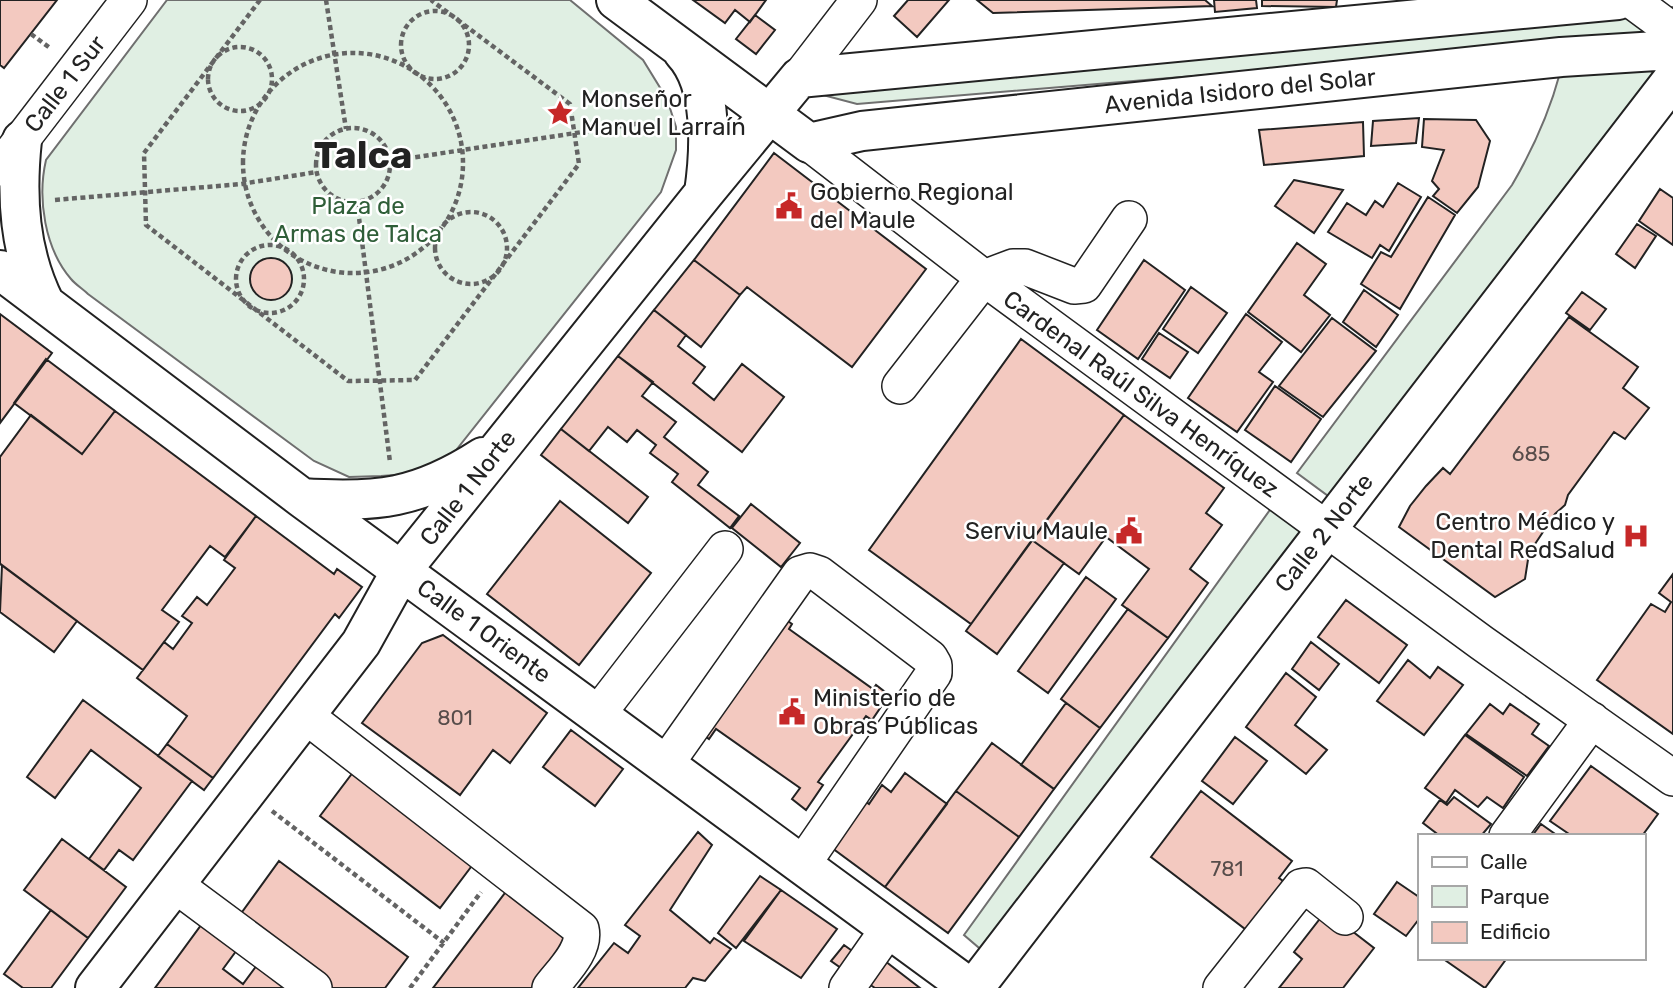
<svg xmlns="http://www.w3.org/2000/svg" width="1673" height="988" font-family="Rubik,sans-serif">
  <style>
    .green { fill: #e0efe3; stroke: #6f6f6f; stroke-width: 2 }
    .building { fill: #f3c9c0; stroke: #222; stroke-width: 2 }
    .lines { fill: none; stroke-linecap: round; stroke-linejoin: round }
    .minor-casing { stroke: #222; stroke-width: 38 }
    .major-casing { stroke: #222; stroke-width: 42 }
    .path { stroke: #646464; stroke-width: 4.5; stroke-dasharray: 5 3.5; stroke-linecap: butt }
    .minor { stroke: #fff; stroke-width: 35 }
    .major { stroke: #fff; stroke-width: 38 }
    .labels { text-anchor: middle; stroke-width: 5; stroke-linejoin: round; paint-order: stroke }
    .number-label { font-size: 21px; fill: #564c4a }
    .street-label { font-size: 24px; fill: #222; stroke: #fff }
    .poi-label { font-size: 24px; fill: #222; stroke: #fff; text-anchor: start }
    .park-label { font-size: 24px; fill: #2f5e38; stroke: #fff }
    .town-label { font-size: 38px; font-weight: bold; fill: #222; stroke: #fff }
  </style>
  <rect width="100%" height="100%" fill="#fff"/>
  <path class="green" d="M167 0H570L643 60 667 99 676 127V150L661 192 453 454 423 473 381 476 349 477 314 461 88 294C83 289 76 285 71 279 45 249 37 199 46 160Z
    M1673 7V36L857 104 804 90Z
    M1657 60 1663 73 1335 501 1297 473 1512 185C1533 149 1549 114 1560 73Z
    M1272 507 1310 533 985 953 964 935Z"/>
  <path class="building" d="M0 0H57L4 68 0 65Z
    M693 0H766L750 22 735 10 725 23Z
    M908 0H949L917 37 894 16Z
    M977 0H1205L1212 6 993 13Z
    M1214 0H1256L1257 8 1215 12Z
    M1262 0H1337L1336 7 1262 6Z
    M755 15 775 30 756 54 736 39Z
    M1419 118 1416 143 1371 146 1373 121Z
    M1424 119 1476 120 1490 141 1478 187 1457 213 1433 196 1439 189 1432 181 1444 150 1422 147Z
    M1363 122 1364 156 1264 165 1259 130Z
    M774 153 926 269 852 367 747 287 740 295 694 260Z
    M1294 180 1343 190 1314 233 1275 206Z
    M1398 183 1421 197 1389 251 1380 245 1372 258 1328 232 1347 203 1366 215 1375 201 1383 207Z
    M1660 189 1673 198V245L1639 221Z
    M1428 197 1455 215 1400 309 1361 284 1381 252 1391 257Z
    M1637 224 1656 236 1635 268 1616 254Z
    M1297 243 1326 264 1304 295 1330 315 1301 352 1248 312Z
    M250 279a21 21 0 1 1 42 0a21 21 0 1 1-42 0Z
    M694 260 740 295 701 347 654 310Z
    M1144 260 1185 290 1138 359 1097 330Z
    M1191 287 1227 313 1198 353 1163 329Z
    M1364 290 1398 315 1376 347 1343 322Z
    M1582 292 1606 309 1590 330 1566 313Z
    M654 310 686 335 678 346 705 367 693 383 714 400 742 364 784 397 742 452 618 356Z
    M0 314 52 353 0 423Z
    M1246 314 1282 342 1259 372 1273 382 1237 432 1188 398Z
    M1569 317 1638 367 1623 388 1649 408 1625 439 1614 432 1568 495 1565 505 1555 514 1529 553 1525 579 1495 597 1399 527 1410 506 1426 486 1443 468 1450 474Z
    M1332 318 1376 351 1323 417 1279 386Z
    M1159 333 1188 352 1170 378 1142 359Z
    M1021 339 1124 415 971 624 869 550Z
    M618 356 653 382 642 396 676 422 664 437 708 472 698 485 739 516 730 528 672 482 678 474 650 453 656 445 637 430 627 442 608 427 589 451 561 429Z
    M46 359 115 411 82 454 14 403Z
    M1275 386 1321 419 1291 462 1245 430Z
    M115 411 256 516 225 557 210 546 162 610 179 622 143 670 0 564V457L31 415 82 454Z
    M1124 415 1224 488 1206 513 1222 525 1190 569 1208 583 1168 638 1122 605 1149 569 1106 537 1079 574 1032 540Z
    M561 429 648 497 628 523 541 455Z
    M560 501 651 573 579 665 487 594Z
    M751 504 800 543 781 567 732 528Z
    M256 516 334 574 337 569 362 587 339 618 335 614 213 778 167 744 187 716 137 678 164 642 173 649 192 623 182 616 197 597 207 605 235 568 224 560Z
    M1032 540 1064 563 997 654 966 631Z
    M2 565 77 621 54 652 0 612Z
    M1673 574V734L1597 680 1651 604 1665 612 1671 602 1659 593Z
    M1086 577 1116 599 1048 693 1018 671Z
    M1346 600 1407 645 1379 683 1318 637Z
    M1128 609 1168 638 1100 728 1061 699Z
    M777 613 792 624 789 629 873 689 876 685 889 695 872 720 866 716 818 782 823 785 806 810 792 799 800 788 716 729 709 739 695 729Z
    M443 635 547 713 510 763 493 750 460 795 362 723 422 643Z
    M1311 642 1339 664 1319 690 1292 669Z
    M1408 660 1430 678 1438 667 1463 685 1424 735 1377 701Z
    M1286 673 1316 697 1295 725 1327 750 1306 774 1246 727Z
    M83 700 192 781 133 860 119 850 104 870 89 859 141 788 91 750 55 798 27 777Z
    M1066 703 1100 728 1054 789 1021 765Z
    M1490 704 1503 714 1510 704 1539 724 1532 734 1549 746 1527 776 1466 734Z
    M571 730 623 769 595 806 543 767Z
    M1465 735 1524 777 1503 808 1487 797 1478 807 1455 790 1446 803 1425 788Z
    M1235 737 1267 761 1233 804 1202 781Z
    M992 743 1054 789 1019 837 956 791Z
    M167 744 213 778 204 790 158 756Z
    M360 763 480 855 440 908 320 816Z
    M1591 766 1658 814 1642 836H1572L1550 821Z
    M905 773 947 804 885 887 828 845 862 799 869 804 882 785 891 792Z
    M956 791 1019 837 948 933 885 887Z
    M1201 791 1292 861 1279 878 1287 884 1249 932 1151 857Z
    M1454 797 1491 824 1481 836H1440L1423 823 1440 800 1447 805Z
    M1541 824 1558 836H1532Z
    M698 832 712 845 670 910 710 943 714 938 731 949 705 981 693 978 685 988H578L614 943 628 953 640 936 625 925Z
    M62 839 126 887 88 938 24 890Z
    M279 861 408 957 385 988H329L237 919Z
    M760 876 781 890 736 948 718 933Z
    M1397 882 1419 897V919L1406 936 1374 914Z
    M508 889 574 939 537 988H433Z
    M781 890 837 929 801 978 744 941Z
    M51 910 88 938 51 988H23L4 974Z
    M1326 911 1374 948 1343 988H1279L1302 959 1294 952Z
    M207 917 242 943 223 969 243 984 260 961 297 988H155Z
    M844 945 862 958 851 975 831 961Z
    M1442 958H1507L1485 988Z
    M885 961 920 988H875L869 984Z"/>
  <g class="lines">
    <g class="minor-casing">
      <path id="minor" d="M1631 0 1673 31
        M799 78 859 0
        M809 143 984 278 1482 643 1673 778
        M0 168 129 0
        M900 386 984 278 1013 267H1025L1074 286 1084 285 1129 219
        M597 715 725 549
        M306 716 581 929C586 950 562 972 550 988
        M665 765 800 574 810 571 819 574 930 658 934 665V673L802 865
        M1507 836 1592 720
        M174 884 314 988
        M847 988 889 928
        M1221 988 1301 887 1306 886 1345 917"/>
    </g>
    <g class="major-casing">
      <path id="major" d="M616 0 809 143 862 131 1561 57 1673 50
        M683 52C714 85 710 151 704 193
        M22 140C16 197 19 252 45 304
        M0 270 302 498 970 988
        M302 498C377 503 418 499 483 457
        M95 988 361 643 401 571 704 193 799 78 1618 0
        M974 988 1673 79"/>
    </g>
    <path class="path" d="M260 0 144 153 146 225 348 381 415 380 579 164 570 104 431 0
      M326 0 346 129
      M401 45a34 34 0 1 1 68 0a34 34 0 1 1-68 0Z
      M31 34 50 48
      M208 79a32 32 0 1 1 64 0a32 32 0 1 1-64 0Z
      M243 163a110 110 0 1 1 220 0a110 110 0 1 1-220 0Z
      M316 165a37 37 0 1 1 74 0a37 37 0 1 1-74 0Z
      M390 161 642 123
      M55 200 241 184 317 172
      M357 202 390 462
      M435 248a36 36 0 1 1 72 0a36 36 0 1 1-72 0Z
      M236 279a34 34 0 1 1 68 0a34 34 0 1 1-68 0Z
      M272 811 444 943
      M410 988 481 892"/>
    <use href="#minor" class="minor"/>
    <use href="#major" class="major"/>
  </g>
  <defs>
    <g id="sight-bare" transform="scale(2.1)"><path d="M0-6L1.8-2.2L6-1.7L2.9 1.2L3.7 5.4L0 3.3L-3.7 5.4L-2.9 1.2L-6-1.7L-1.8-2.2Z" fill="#c62828" stroke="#fff" stroke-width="2.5" paint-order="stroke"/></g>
    <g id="civic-bare" transform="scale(2.1)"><path d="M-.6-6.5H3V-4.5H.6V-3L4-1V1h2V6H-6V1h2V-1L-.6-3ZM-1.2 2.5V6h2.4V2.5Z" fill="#c62828" stroke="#fff" stroke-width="2.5" paint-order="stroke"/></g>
    <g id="hospital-bare" transform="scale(2.1)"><path d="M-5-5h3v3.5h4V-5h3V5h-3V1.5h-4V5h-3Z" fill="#c62828" stroke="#fff" stroke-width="2.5" paint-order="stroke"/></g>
  </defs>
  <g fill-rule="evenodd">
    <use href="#sight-bare" x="560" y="113"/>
    <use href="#civic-bare" x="789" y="206"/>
    <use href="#civic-bare" x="1129" y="531"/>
    <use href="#hospital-bare" x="1636" y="536"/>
    <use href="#civic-bare" x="792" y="712"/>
  </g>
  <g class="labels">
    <g class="number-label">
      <text x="1531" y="461">685</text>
      <text x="455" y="725">801</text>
      <text x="1227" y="876">781</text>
    </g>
    <g class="street-label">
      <text transform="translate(65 84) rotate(-52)" y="8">Calle 1 Sur</text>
      <text transform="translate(1240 91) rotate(-6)" y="8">Avenida Isidoro del Solar</text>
      <text transform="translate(1141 394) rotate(36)" y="8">Cardenal Raúl Silva Henríquez</text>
      <text transform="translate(468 488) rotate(-52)" y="8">Calle 1 Norte</text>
      <text transform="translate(1324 533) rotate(-52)" y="8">Calle 2 Norte</text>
      <text transform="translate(484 631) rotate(36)" y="8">Calle 1 Oriente</text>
    </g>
    <g class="poi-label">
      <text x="581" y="107">Monseñor<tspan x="581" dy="28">Manuel Larraín</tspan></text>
      <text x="810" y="200">Gobierno Regional<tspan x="810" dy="28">del Maule</tspan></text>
      <text x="1615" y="530" text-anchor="end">Centro Médico y<tspan x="1615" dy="28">Dental RedSalud</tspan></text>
      <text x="1108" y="539" text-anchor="end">Serviu Maule</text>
      <text x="813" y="706">Ministerio de<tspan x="813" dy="28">Obras Públicas</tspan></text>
    </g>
    <g class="park-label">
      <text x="358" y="214">Plaza de<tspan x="358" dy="28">Armas de Talca</tspan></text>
    </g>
    <g class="town-label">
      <text x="363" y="168">Talca</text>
    </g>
  </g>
  <rect x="1418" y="834" width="228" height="126" fill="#ffffff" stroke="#a7a7a7" stroke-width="2"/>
  <rect x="1432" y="857" width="35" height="10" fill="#ffffff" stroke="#a7a7a7" stroke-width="2"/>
  <text x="1480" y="869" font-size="21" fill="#222222">Calle</text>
  <rect x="1432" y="886" width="35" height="21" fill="#e0efe3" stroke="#a7a7a7" stroke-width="2"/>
  <text x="1480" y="904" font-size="21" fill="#222222">Parque</text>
  <rect x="1432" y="922" width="35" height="21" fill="#f3c9c0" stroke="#a7a7a7" stroke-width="2"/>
  <text x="1480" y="939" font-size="21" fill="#222222">Edificio</text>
</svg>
